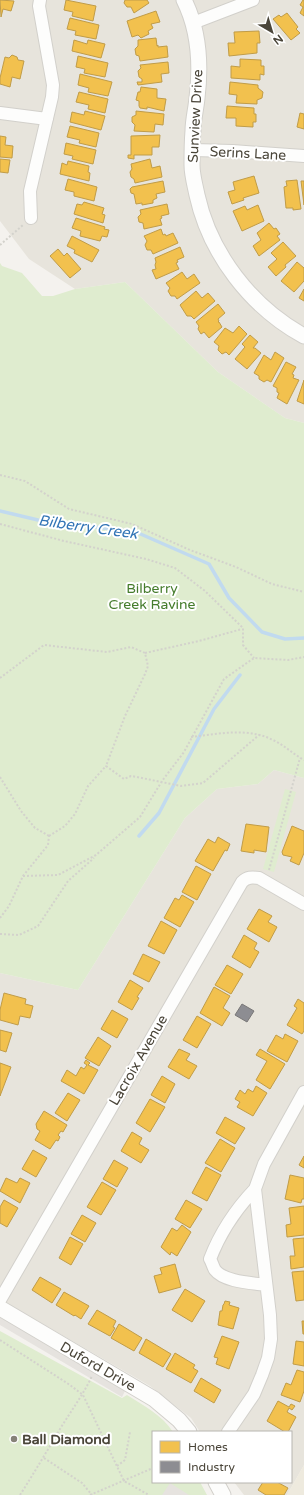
<svg xmlns="http://www.w3.org/2000/svg" width="304" height="1495" font-family="'Varela Round',sans-serif">
  <style>
    .residential { fill: #e7e4dc }
    .education { fill: #eeeade }
    .green { fill: #dfeccf }
    .parking { fill: #e6e3df }
    .homes { fill: #f2c14e; stroke: #c09c48 }
    .industry { fill: #8d8d92; stroke: #797777 }
    .lines { fill: none; stroke-linecap: round; stroke-linejoin: round }
    .stream { stroke: #c1daef; stroke-width: 3.5 }
    .minor-casing { stroke: #d2d0cb; stroke-width: 14 }
    .tertiary-casing { stroke: #d2d0cb; stroke-width: 17 }
    .path { stroke: #d3d2cc; stroke-width: 2; stroke-dasharray: 2 2; stroke-linecap: butt }
    .minor { stroke: #fdfdfc; stroke-width: 12 }
    .tertiary { stroke: #fdfdfc; stroke-width: 15 }
    .poi-dot { fill: #868278; stroke: #fff; stroke-width: 1.5 }
    .labels { text-anchor: middle; stroke-width: 4; stroke-linejoin: round; paint-order: stroke }
    .street-label { font-size: 14px; fill: #4a4539; stroke: #fff }
    .park-label { font-size: 14px; fill: #457c2c; stroke: #fff }
    .poi-label { font-size: 14px; font-weight: bold; fill: #4a4539; stroke: #fff; text-anchor: start }
    .water-label { font-size: 15px; font-style: italic; fill: #3375b6; stroke: #fff }
  </style>
  <rect width="100%" height="100%" fill="#f4f2ee"/>
  <path class="residential" d="M0 0H304V423L285 418 218 372 125 282 75 289 29 259 0 221Z
    M274 770 304 778V1465L287 1495H244L234 1482H291V1432H200L191 1418 150 1386 0 1299V973L78 990 185 818 217 789 258 784Z"/>
  <path class="education" d="M304 1465V1495H287Z"/>
  <path class="green" d="M0 263 2 266 22 273 42 296H53L75 289 125 282 218 372 285 418 304 423V778L274 770 258 784 217 789 185 818 78 990 0 973Z
    M285 789 296 792 274 872 263 869Z
    M0 1331 122 1398 127 1395C144 1406 162 1415 173 1432H153V1482H200L207 1495H0Z"/>
  <path class="parking" d="M0 1317 125 1391 122 1397 0 1325Z
    M170 1483 189 1495H162Z"/>
  <path class="homes" d="M0 0 14 1 11 11 3 9 1 17Z
    M66 0 96 6 93 21 72 16 73 12 64 10Z
    M125 0H147L149 3 134 13 131 7H127L124 3Z
    M303 0H304V16L300 13 303 7 300 5Z
    M156 11 160 22 151 24 153 28 148 31 149 34 141 38 138 35 132 37 127 21Z
    M287 13 298 27 296 29 300 33 291 40 273 19 279 15 281 17Z
    M70 18 99 25 96 39 75 35 76 31 67 29Z
    M259 31 260 43H257V53L229 56 228 43H235L234 32Z
    M156 38 157 46 158 45V47L167 46 168 57 140 61 139 56 136 55 135 49 138 46V40Z
    M74 40 87 44 88 40 105 44 101 58 72 51Z
    M12 55 17 57 18 60 24 61 20 79 12 77 10 87 0 84V78L5 57 9 58Z
    M78 56 108 63 105 77 84 73 85 69 76 67Z
    M240 59 261 60V66H264V75L260 74V80L231 78V66L240 67Z
    M168 62 169 73 161 74 162 82 138 85 137 82H142V79L139 77 138 71 141 68 140 65Z
    M80 74 112 82 108 96 88 92 89 88 78 85Z
    M230 82 258 85V88L263 92 262 98 257 100V104L236 103 237 95 229 94Z
    M141 87 157 89V98L166 99 164 111 147 107V109L140 108 139 106V101L136 100 138 92H140Z
    M79 92 108 99 105 113 88 109 89 105 76 102Z
    M227 106 254 108V114H256V122H253V127L236 126V118H226Z
    M85 111 105 116 101 130 70 122 72 112 84 115Z
    M136 111 164 114 163 125 155 124 154 132 134 131 135 125 132 122V117L136 115Z
    M300 113 304 114V129L297 127Z
    M70 126 99 133 96 147 79 143 80 140 67 137Z
    M160 135 159 147H152V155H134V159L128 158V155H131V136Z
    M0 136 6 137 5 145 13 146 12 158 0 157Z
    M66 143 96 150 93 164 72 159 73 156 64 154Z
    M0 159 10 160 8 173 0 172Z
    M150 159 152 168 160 166 162 177 135 183 134 179 131 177 130 172 132 169 131 164Z
    M68 161 89 166 88 172 90 173 89 181 60 174 62 163 67 165Z
    M254 176 259 193 243 198 244 200 232 204 228 192 235 190 233 182Z
    M68 179 97 187 94 201 74 196V192L65 190Z
    M297 180 301 209 293 210V208H286L284 187 287 186 286 181Z
    M163 181 165 192 156 194 157 198 153 200V203L142 205V203L136 204 134 194 131 193 130 189 132 187Z
    M301 181H304V205Z
    M84 202 104 208 102 214 105 215 103 223 74 214 77 204 82 205Z
    M167 204 169 214 161 216 162 218 160 219 162 225 144 229 143 223 139 222 138 217 141 214 140 210Z
    M258 205 264 221 242 231 233 211 245 206 247 210Z
    M76 218 105 227 104 229 109 230 107 237 102 236 100 241 80 236 81 231 72 228Z
    M269 223 274 229 276 228 280 234 277 236 280 240 259 256 253 246 261 240 257 233Z
    M161 229 163 235 165 234 166 236 173 233 178 243 153 254 151 250H147L145 245 147 241 144 236Z
    M72 236 99 250 92 262 74 253 75 250 67 246Z
    M283 242 296 256 285 265 286 267 276 276 268 267 277 259 271 253Z
    M180 247 184 257 177 260 178 262 176 263 179 269 156 279 152 270 156 269 155 265 156 262 155 258Z
    M58 249 64 256 67 253 81 269 70 278 50 256Z
    M297 262 304 268V281L294 292 281 281Z
    M182 272 187 279 194 274 200 283 177 299 175 296H171L168 291 170 288 166 283Z
    M304 289V301L299 298Z
    M196 291 202 298 208 293 215 301 194 319 191 316H187L180 305Z
    M218 304 225 313 218 319 219 321 218 322H219L222 327 209 338 204 332 201 334 198 329 199 326 196 322Z
    M239 326 247 334 229 355 226 352 222 354 218 350 219 346 214 342 225 328 233 333Z
    M250 335 258 342 253 348H255L261 353 247 369 235 359 245 347 242 344Z
    M275 352 284 358 271 382 267 380 264 382 259 379V376L254 373 264 355 271 360Z
    M286 362 296 367 292 374 294 375 293 378 299 380 287 404 277 398 279 393 277 392V388L273 386Z
    M304 380V404L297 401Z
    M246 824 269 827 266 852 254 850V853L241 851Z
    M292 826 304 831V853L299 865 290 861 292 857 283 855 282 852Z
    M218 837 230 844 227 851 225 850 213 871 195 861 208 839 215 843Z
    M196 866 211 874 197 900 182 892Z
    M182 895 194 902 180 927 164 918 175 898 179 900Z
    M259 909 272 916 268 922 277 927 269 942 247 929Z
    M161 921 177 930 164 954 148 946Z
    M244 935 257 943 254 949 259 952 250 968 232 957Z
    M143 954 160 962 149 982 133 974Z
    M227 965 243 974 231 994 215 985Z
    M130 980 143 988 137 997 139 998 132 1010 118 1002Z
    M214 987 230 996 223 1008 230 1013 222 1026 200 1013Z
    M4 993 26 999 25 1004 33 1006 30 1018 20 1016 18 1025 0 1020V1010Z
    M298 999 304 1003V1031L302 1034 287 1025 297 1008 294 1006Z
    M112 1010 128 1019 117 1038 101 1029Z
    M197 1016 211 1024 197 1048 183 1040Z
    M0 1030 12 1033 6 1052 0 1050Z
    M285 1034 298 1041 287 1062 267 1051 276 1035 283 1039Z
    M98 1037 111 1046 99 1066 85 1058Z
    M179 1049 190 1054 186 1060 197 1066 189 1079 168 1067Z
    M260 1049 285 1064 270 1089 256 1080 267 1061 256 1055Z
    M86 1060 90 1063 88 1065 98 1070 84 1094 61 1081 67 1070 76 1076 81 1067 84 1069 87 1065 84 1063Z
    M0 1063 11 1067 0 1096Z
    M162 1076 175 1084 165 1103 151 1095Z
    M256 1086 267 1093 253 1116 237 1107 240 1102 235 1099 240 1090 245 1094 248 1089 253 1092Z
    M68 1093 80 1100 67 1121 55 1113Z
    M150 1099 165 1107 150 1132 136 1123Z
    M44 1111 67 1125 63 1132 61 1131 58 1135 60 1137 58 1141 56 1140 50 1149 35 1140 40 1131 37 1129 36 1124Z
    M225 1117 245 1128 235 1144 216 1133Z
    M132 1132 142 1138 139 1144 149 1150 141 1163 121 1151Z
    M220 1139 235 1148 221 1172 205 1163Z
    M33 1150 47 1158 36 1177 22 1169Z
    M304 1156V1168L299 1165Z
    M114 1160 128 1168 117 1187 103 1179Z
    M206 1167 221 1175 207 1201 192 1193Z
    M290 1175 304 1178V1199H302L301 1203 285 1199Z
    M6 1178 17 1183 20 1178 30 1183 20 1203 0 1191Z
    M102 1182 116 1190 101 1215 87 1207Z
    M4 1200 18 1208 7 1227 0 1223V1207Z
    M186 1200 202 1209 190 1228 175 1219Z
    M304 1206V1235L287 1237 286 1225 291 1224 289 1208Z
    M82 1215 96 1223 85 1242 71 1234Z
    M182 1225 191 1232 177 1256 171 1252 170 1255 161 1247 172 1228 177 1231Z
    M70 1237 83 1244 71 1265 59 1258Z
    M304 1238V1267L291 1269 290 1256H295L293 1239Z
    M175 1264 181 1287 159 1293 154 1276 162 1274 160 1268Z
    M304 1271V1300L296 1301 292 1272Z
    M40 1277 61 1289 52 1303 32 1290Z
    M185 1289 205 1301 192 1322 172 1310Z
    M64 1292 89 1306 81 1319 75 1315 74 1316 56 1305Z
    M225 1301 230 1302 229 1305 239 1308 233 1329 218 1325 220 1311H222L223 1305 224 1304Z
    M97 1310 116 1321 113 1327 115 1328 110 1336 108 1335 88 1324Z
    M302 1321H304V1334H303Z
    M119 1324 142 1338 134 1351 111 1338Z
    M222 1336 239 1342 229 1369 216 1364 218 1358 214 1357Z
    M146 1339 171 1354 163 1367 139 1353Z
    M296 1341 304 1342V1366L293 1364Z
    M175 1353 195 1365 193 1368 198 1371 191 1383 166 1369Z
    M297 1370 304 1372V1391L300 1402 281 1395 286 1383 291 1385Z
    M201 1378 221 1390 214 1403 194 1391Z
    M278 1401 289 1407 291 1404 295 1406 292 1410 289 1408 287 1412 296 1417 288 1432H285L267 1421Z
    M263 1482H277L288 1488 284 1495H266L258 1490Z"/>
  <path class="industry" d="M242 1004 254 1011 247 1022 235 1015Z"/>
  <g class="lines">
    <path class="stream" d="M0 511 38 520 136 532 209 564 229 598 262 632 285 639 304 638
      M139 836 159 813 214 709 240 675"/>
    <g class="minor-casing">
      <path id="minor" d="M193 23 253 0
        M0 113 47 119
        M193 150 232 151 304 156
        M31 218 30 191 52 97 53 85 39 6 40 0
        M255 1189C236 1209 220 1233 210 1259 212 1262 213 1267 215 1270 224 1282 253 1283 266 1285
        M0 1300 242 882C247 877 252 877 259 878L304 904
        M228 1432 254 1394 262 1375 268 1358 271 1339 270 1315 255 1189 264 1164 304 1092"/>
    </g>
    <g class="tertiary-casing">
      <path id="tertiary" d="M184 0C199 30 201 65 197 98 196 109 193 120 193 131 192 142 192 154 192 165 192 175 195 185 197 195 210 254 251 307 304 336
        M0 1308 154 1399 179 1420 189 1432
        M216 1482 223 1495"/>
    </g>
    <path class="path" d="M0 245 23 225
      M0 475 25 481 69 509 132 524 190 550 236 567 272 584 304 592
      M0 524 64 541 146 559 175 568 205 591 243 628V645L254 658
      M145 653 199 641 242 629
      M0 678 44 645 107 652 131 647 145 653 148 666 145 674 125 716 106 766 124 779 131 776 137 777 181 786 203 783 259 735
      M191 737C219 734 247 727 273 740 284 745 293 754 304 760
      M0 777 21 811 35 828 49 836
      M49 836 65 826 75 814 88 786 106 766
      M269 870 300 758
      M23 876 58 875 96 855 140 817 162 781 184 752 224 679 254 658 288 660 304 657
      M0 918 9 906 23 876 48 845 49 836
      M0 934 19 935 38 926 68 881 94 858
      M0 1340 70 1385 83 1395 124 1481 149 1495
      M44 1458 82 1483 92 1495
      M117 1466 125 1460 130 1432
      M20 1495C34 1473 47 1451 60 1429 71 1411 83 1395 92 1376
      M90 1495 153 1468"/>
    <use href="#minor" class="minor"/>
    <use href="#tertiary" class="tertiary"/>
  </g>
  <circle class="poi-dot" cx="14" cy="1439" r="4"/>
  <g class="labels">
    <g class="street-label">
      <text transform="translate(195 116) rotate(-87)" y="5">Sunview Drive</text>
      <text transform="translate(248 153) rotate(3)" y="5">Serins Lane</text>
      <text transform="translate(138 1060) rotate(-60)" y="5">Lacroix Avenue</text>
      <text transform="translate(98 1366) rotate(30)" y="5">Duford Drive</text>
    </g>
    <g class="park-label">
      <text x="152" y="593">Bilberry<tspan x="152" dy="16">Creek Ravine</tspan></text>
    </g>
    <g class="poi-label">
      <text x="22" y="1444">Ball Diamond</text>
    </g>
    <g class="water-label">
      <text transform="translate(88 527) rotate(8)" y="5">Bilberry Creek</text>
    </g>
  </g>
  <rect x="152" y="1431" width="140" height="52" fill="#ffffff" stroke="#b7b5b0"/>
  <rect x="160" y="1441" width="20" height="12" fill="#f2c14e" stroke="#b7b5b0"/>
  <text x="188" y="1451" font-size="12" fill="#4a4539">Homes</text>
  <rect x="160" y="1461" width="20" height="12" fill="#8d8d92" stroke="#b7b5b0"/>
  <text x="188" y="1471" font-size="12" fill="#4a4539">Industry</text>
  <g transform="translate(272 32) rotate(142)" stroke="#ffffff" stroke-width="3" paint-order="stroke">
  <path d="M0-3L7 15L0 10L-7 15Z" fill="#4a4539"/>
  <text y="-6" font-size="11" font-weight="bold" text-anchor="middle" fill="#4a4539">N</text>
  </g>
</svg>
